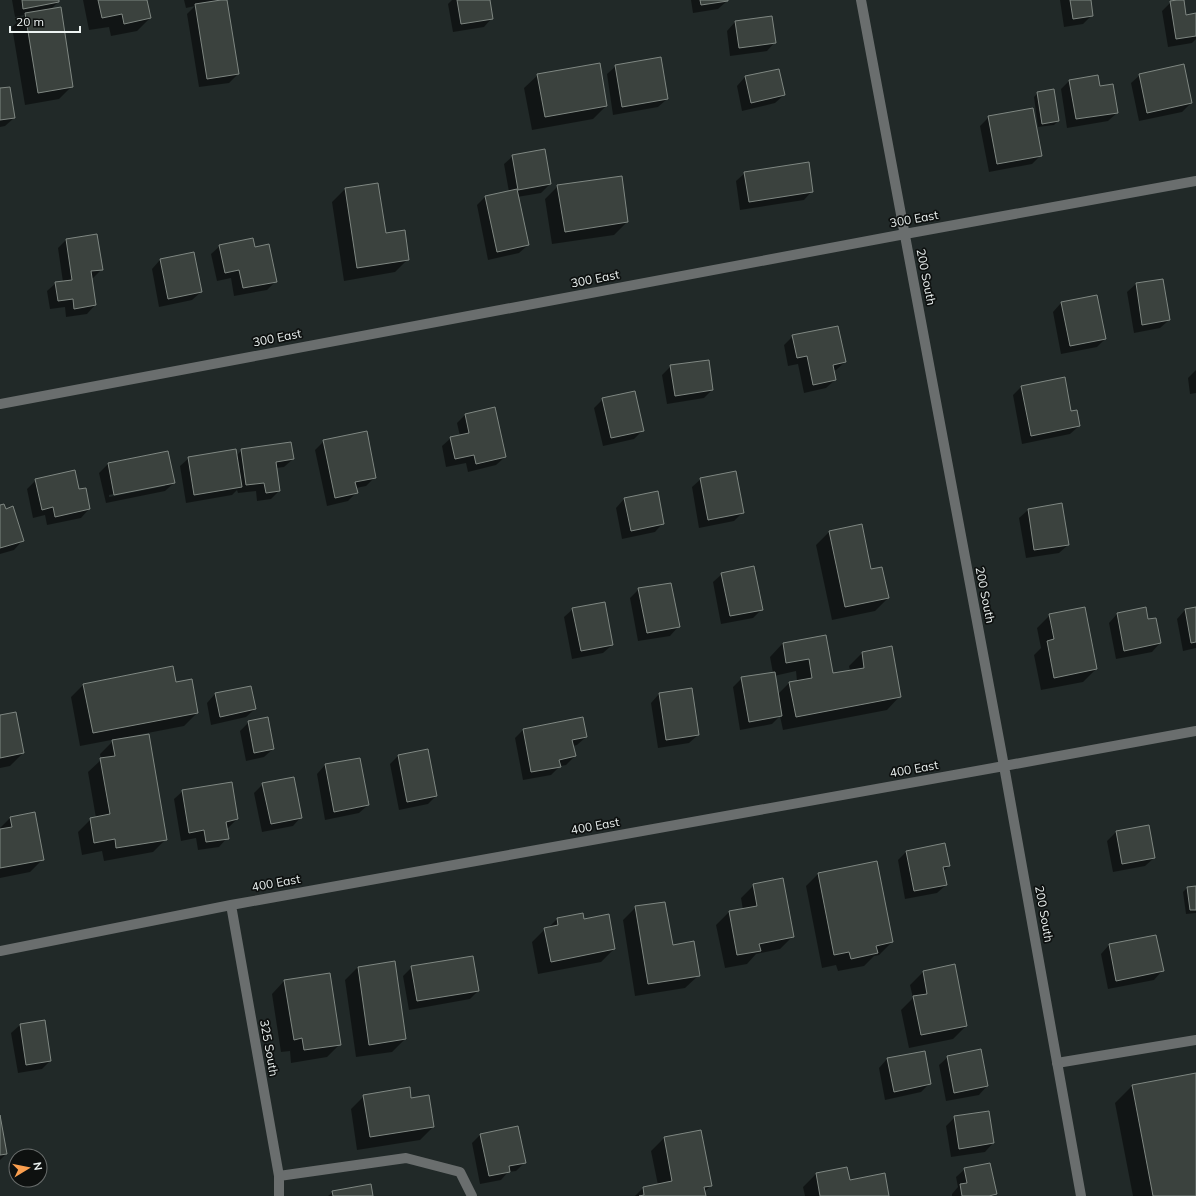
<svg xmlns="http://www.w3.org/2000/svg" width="1196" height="1196" font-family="Mulish,sans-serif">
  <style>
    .shadow { fill: #0007; fill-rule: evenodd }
    .building { fill: #3b423e; stroke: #7f8782 }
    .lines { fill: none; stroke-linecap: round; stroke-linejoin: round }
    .service { stroke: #6a6e6e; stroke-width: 10 }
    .minor { stroke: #6a6e6e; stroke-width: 10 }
    .labels { text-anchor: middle; stroke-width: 3.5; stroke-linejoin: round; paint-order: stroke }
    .street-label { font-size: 12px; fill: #eef4f3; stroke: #0e1110 }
  </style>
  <rect width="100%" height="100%" fill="#212928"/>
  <path class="shadow" d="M12 0H58V2L50 10 72 86 59 99 25 105 12 27 25 15 15 17Z
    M83 0H146L150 18 137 31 111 36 109 27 89 30Z
    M184 0H218L216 2 238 74 229 83 199 87 187 14 195 6 186 8Z
    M452 0H489L492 18 484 27 453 32 448 4Z
    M691 0H727V1L718 9 693 13Z
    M1060 0H1090L1092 15 1083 24 1064 27Z
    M1171 2 1186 16 1196 14V39L1192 43 1168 47 1162 11Z
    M771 17 775 42 767 51 730 56 727 31 735 22Z
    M599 64 606 106 593 119 532 130 524 88 538 75Z
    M616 66 667 99 658 107 613 115 607 74Z
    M1140 75 1191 103 1182 112 1139 121 1131 83Z
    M745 77 784 95 775 103 742 111 737 86Z
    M1070 80 1099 87 1117 113 1108 121 1067 128 1061 89Z
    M0 89 14 118 5 126 0 127Z
    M1038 93 1058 121 1054 125 1038 127 1034 97Z
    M989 117 1041 155 1032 164 989 172 980 126Z
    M513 156 550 184 541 193 517 197 528 245 519 253 488 260 477 205 485 197 509 192 504 164Z
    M745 173 812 191 804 200 740 210 736 181Z
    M558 186 627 222 614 235 552 244 545 199Z
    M345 189 408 259 395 272 344 281 332 202Z
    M66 240 102 269 93 278H91L95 305 87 314 66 317 65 307 50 309 47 291 56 283 63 282 58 248Z
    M220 246 255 248 276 281 267 290 234 296 231 278 217 281 211 254Z
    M160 260 201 292 192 300 159 307 152 269Z
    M1162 280 1169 320 1160 328 1134 333 1127 292 1136 284Z
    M1061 303 1105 339 1097 347 1061 354 1053 312Z
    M793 336 845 362 836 370 833 371 835 380 826 388 804 393 798 364 788 366 784 345Z
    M671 366 712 390 704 398 667 404 662 375Z
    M1196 370V393L1190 394 1188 378Z
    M1021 387 1071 412 1079 426 1070 434 1022 444 1013 395Z
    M603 399 643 430 634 439 603 446 594 408Z
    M465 415 505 457 496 465 468 472 466 463 446 467 442 446 451 438 460 436 457 423Z
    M324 441 375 477 366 486 356 488V493L348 501 327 506 315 450Z
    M242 450 293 459 284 467 276 468 279 491 271 499 257 501 256 491 238 493 237 490 232 495 186 503 180 466 189 458 236 456Z
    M168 452 174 483 165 491 106 503 99 473 108 464ZM165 484V486L109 497V495Z
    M701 479 743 512 734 521 699 528 692 487Z
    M36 480 79 490 89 509 81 518 47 525 45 515 33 518 27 489Z
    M657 493 663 523 655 532 622 539 616 508 624 499Z
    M1061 504 1068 545 1059 553 1026 558 1019 518 1028 510Z
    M0 506 22 541 14 550 0 554Z
    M829 532 871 570 888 598 875 611 832 620 816 545Z
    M722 574 762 609 753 618 721 624 713 582Z
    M639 589 678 627 670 636 638 641 630 598Z
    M1196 608V648L1183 651 1177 619 1185 610Z
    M573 609 612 645 603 653 572 659 564 617Z
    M1117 614 1148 621 1160 643 1152 652 1116 659 1109 623Z
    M1050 615 1096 669 1083 682 1041 690 1034 655 1041 648 1037 628Z
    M825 636 832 674 850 671 849 666 862 653 900 696 887 710 783 730 780 716 772 724 740 730 733 687 742 678 773 673 770 657 783 643ZM796 671 797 681 789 683 777 695 774 676Z
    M176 683 197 713 184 726 80 746 71 697 84 684Z
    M250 687 255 709 246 717 211 725 207 703 215 694Z
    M659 694 698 735 689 743 658 748 651 703Z
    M0 716 23 753 10 766 0 768Z
    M249 722 273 749 264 757 246 761 240 731Z
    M523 730 586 737 577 745 573 746 575 756 566 765 560 766 551 775 523 780 515 738Z
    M113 741 166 839 153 852 104 861 102 851 82 855 78 832 91 819 96 818 88 772 101 760 100 754Z
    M398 756 436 796 428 804 399 810 390 764Z
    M325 765 368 805 359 813 325 820 317 774Z
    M263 784 301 817 293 826 262 832 254 793Z
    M183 791 237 819 228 828H226L227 838 219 847 198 850 196 838 181 841 174 799Z
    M34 814 43 859 30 872 0 878V828L10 818Z
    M1148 826 1154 858 1145 866 1113 872 1107 841 1116 832Z
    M906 852 949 866 943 871 946 885 937 893 905 899 898 860Z
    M819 873 892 942 879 955 874 956 864 966 838 971 836 965 822 968 806 886Z
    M754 885 793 936 780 949 756 954 747 964 725 968 716 925 729 912 743 910 741 898Z
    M1196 887V913L1186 914 1183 892 1187 888Z
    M636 907 699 975 685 988 635 996 623 920Z
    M582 914 583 920 614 949 601 962 538 974 532 942 545 929 548 928 557 919Z
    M1155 936 1162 971 1154 980 1108 989 1101 954 1109 945Z
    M954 966 966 1026 953 1039 909 1048 901 1010 913 998 910 985 923 972Z
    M358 967 405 1039 392 1052 356 1057 345 980Z
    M412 967 478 991 470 999 409 1010 403 976Z
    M285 980 340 1044 327 1057 291 1063 290 1051 281 1052 272 994Z
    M44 1021 50 1061 42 1069 18 1073 11 1033 20 1025Z
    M948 1057 987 1086 979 1095 946 1101 939 1065Z
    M887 1059 930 1083 921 1092 885 1100 879 1068Z
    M1196 1074V1196H1133L1115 1103 1132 1086Z
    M364 1096 410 1099 433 1127 420 1140 357 1150 351 1109Z
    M955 1117 993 1143 985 1152 951 1157 946 1126Z
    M0 1120 6 1154 0 1160Z
    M480 1135 525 1162 516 1171 508 1172 501 1180 480 1184 472 1143Z
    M664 1138 711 1185 704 1192 705 1196H635L643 1188 658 1185 651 1151Z
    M846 1168 849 1181 888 1196H805L803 1187 816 1174Z
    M965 1169 996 1194 994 1196H952V1194L958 1187 956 1177Z
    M333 1192 372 1196H328Z"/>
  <path class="building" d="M22 0H59V2L23 9Z
    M98 0H147L151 18 124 24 122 14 102 18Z
    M221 0H227L239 74 207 79 195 4Z
    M457 0H490L493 19 461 24Z
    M700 0H728V1L701 5Z
    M1070 0H1091L1093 16 1073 19Z
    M1177 0H1184L1186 15 1196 13V36L1176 39 1170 1Z
    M61 7 73 87 38 93 25 13Z
    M772 16 776 43 739 48 735 21Z
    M661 57 668 99 622 107 615 65Z
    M600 63 607 106 545 117 537 74Z
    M1184 64 1192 103 1147 113 1139 74Z
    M779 69 785 95 751 103 745 76Z
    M1098 75 1100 86 1113 84 1118 113 1076 119 1069 80Z
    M10 87 15 118 0 120V88Z
    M1054 89 1059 121 1042 124 1037 92Z
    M1033 108 1042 156 997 164 988 116Z
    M545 149 551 184 518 190 512 155Z
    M809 162 813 192 749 202 744 172Z
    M622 176 628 222 565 232 557 185Z
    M378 183 386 233 405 230 409 260 357 268 345 188Z
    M517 189 529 245 497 252 485 196Z
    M97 234 103 270 91 271 96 305 74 309 73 299 58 301 55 282 72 280 66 239Z
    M253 238 255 247 269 244 277 282 243 288 239 270 225 273 219 245Z
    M194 252 202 292 168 299 160 259Z
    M1163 279 1170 320 1142 325 1136 283Z
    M1097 295 1106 339 1070 346 1061 302Z
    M838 326 846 362 833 365 836 380 813 385 807 356 797 358 792 335Z
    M709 360 713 390 675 396 670 365Z
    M1065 377 1071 411 1077 410 1080 426 1031 436 1021 386Z
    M635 391 644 431 611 438 602 398Z
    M495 407 506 457 476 464 474 455 455 459 450 437 469 433 465 414Z
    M367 431 376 478 355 482 358 493 335 498 323 440Z
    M291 442 294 459 276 462 280 491 266 493 264 483 246 485 241 449Z
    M236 449 242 487 194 495 188 457Z
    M168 451 175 483 114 495 108 463Z
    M75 470 79 489 86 488 90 509 55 517 53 507 42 510 35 479Z
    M736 471 744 513 708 520 700 478Z
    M658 491 664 524 631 531 624 498Z
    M1062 503 1069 545 1034 550 1028 509Z
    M4 504 6 509 13 506 24 541 0 548V505Z
    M862 524 871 569 882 567 889 598 845 607 829 531Z
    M754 566 763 610 730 616 721 573Z
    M671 583 680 627 647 633 638 588Z
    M605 602 613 645 581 651 572 608Z
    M1085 607 1097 669 1054 678 1047 641 1054 639 1049 614Z
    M1146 607 1148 619 1156 618 1161 643 1124 651 1117 613Z
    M1196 607V642L1191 643 1185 609Z
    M826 635 833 673 864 668 862 652 892 646 901 697 796 717 789 682 812 678 809 659 786 663 783 643Z
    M173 666 176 682 192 679 198 713 93 733 83 684Z
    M775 672 782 716 749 722 741 677Z
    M251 686 256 709 220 717 215 693Z
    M692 688 699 735 666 740 659 693Z
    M16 712 24 753 0 758V715Z
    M268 717 274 749 254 753 248 721Z
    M583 717 587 737 572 740 576 756 559 760 561 767 531 772 523 729Z
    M149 734 167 840 116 848 115 839 94 843 90 818 110 814 100 758 115 756 112 740Z
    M428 749 437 796 407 802 398 755Z
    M360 758 369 805 334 812 325 764Z
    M294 777 302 818 271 824 262 783Z
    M232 782 238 819 226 822 229 839 206 842 204 830 189 833 182 790Z
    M35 812 44 860 0 868V829L12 827 10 817Z
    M1149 825 1155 858 1122 864 1116 831Z
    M945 843 950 866 943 867 947 885 914 891 906 851Z
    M877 861 893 942 876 946 878 953 851 959 849 952 834 955 818 873Z
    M783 878 794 937 759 944 761 951 737 955 729 911 757 906 753 884Z
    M1196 886V910H1190L1187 887Z
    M665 902 673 945 694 941 700 976 648 984 635 906Z
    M583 913 584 919 609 914 615 949 551 962 544 928 558 925 557 918Z
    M1156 935 1164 971 1116 981 1109 944Z
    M473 956 479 991 417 1001 411 966Z
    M395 961 406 1039 369 1045 358 967Z
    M955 964 967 1026 921 1035 913 996 927 994 923 971Z
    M330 973 341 1045 304 1050 302 1038 294 1040 284 980Z
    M45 1020 51 1061 26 1065 20 1024Z
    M981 1049 988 1086 954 1093 947 1056Z
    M925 1051 931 1084 894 1092 887 1058Z
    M1196 1073V1196H1153L1132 1085Z
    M410 1087 411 1098 429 1095 434 1127 370 1137 363 1095Z
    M989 1111 994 1143 959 1149 954 1116Z
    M0 1115 7 1154 0 1155Z
    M518 1126 526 1163 509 1166 510 1172 489 1176 480 1134Z
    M701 1130 712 1186 704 1187 706 1196H639L644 1195 643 1187 672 1181 664 1137Z
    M990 1163 997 1194 989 1196H962L960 1184 967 1183 964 1168Z
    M847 1167 850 1180 885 1173 889 1196H820L816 1173Z
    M371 1184 373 1196H333L332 1191Z"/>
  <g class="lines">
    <path class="service" d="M1057 1063 1196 1040"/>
    <path class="minor" d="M861 0 1004 766 1081 1196
      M0 404 905 234 1196 181
      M231 905 279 1176V1196
      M0 951 231 905 1004 766 1196 731
      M279 1176 406 1158 460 1172 472 1196"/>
  </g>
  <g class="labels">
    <g class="street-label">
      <text transform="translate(914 219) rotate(-10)" y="4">300 East</text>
      <text transform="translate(926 277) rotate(79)" y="4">200 South</text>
      <text transform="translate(595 279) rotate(-11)" y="4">300 East</text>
      <text transform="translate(277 338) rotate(-11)" y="4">300 East</text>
      <text transform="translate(985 595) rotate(79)" y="4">200 South</text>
      <text transform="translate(914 769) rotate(-10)" y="4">400 East</text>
      <text transform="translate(595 826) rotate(-10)" y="4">400 East</text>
      <text transform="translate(276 883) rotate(-10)" y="4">400 East</text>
      <text transform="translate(1044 914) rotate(80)" y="4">200 South</text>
      <text transform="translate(269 1048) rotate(80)" y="4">325 South</text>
    </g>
  </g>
  <g transform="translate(28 1168) rotate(80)"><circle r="19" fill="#0e1110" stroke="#686c6b"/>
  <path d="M0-3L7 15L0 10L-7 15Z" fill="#fa9f4f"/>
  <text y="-6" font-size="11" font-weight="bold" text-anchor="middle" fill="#eef4f3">N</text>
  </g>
  <path d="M10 26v6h70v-6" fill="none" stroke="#eef4f3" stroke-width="2"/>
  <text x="16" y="26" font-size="12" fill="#eef4f3" stroke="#0e1110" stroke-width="3" paint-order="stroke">20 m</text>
</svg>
